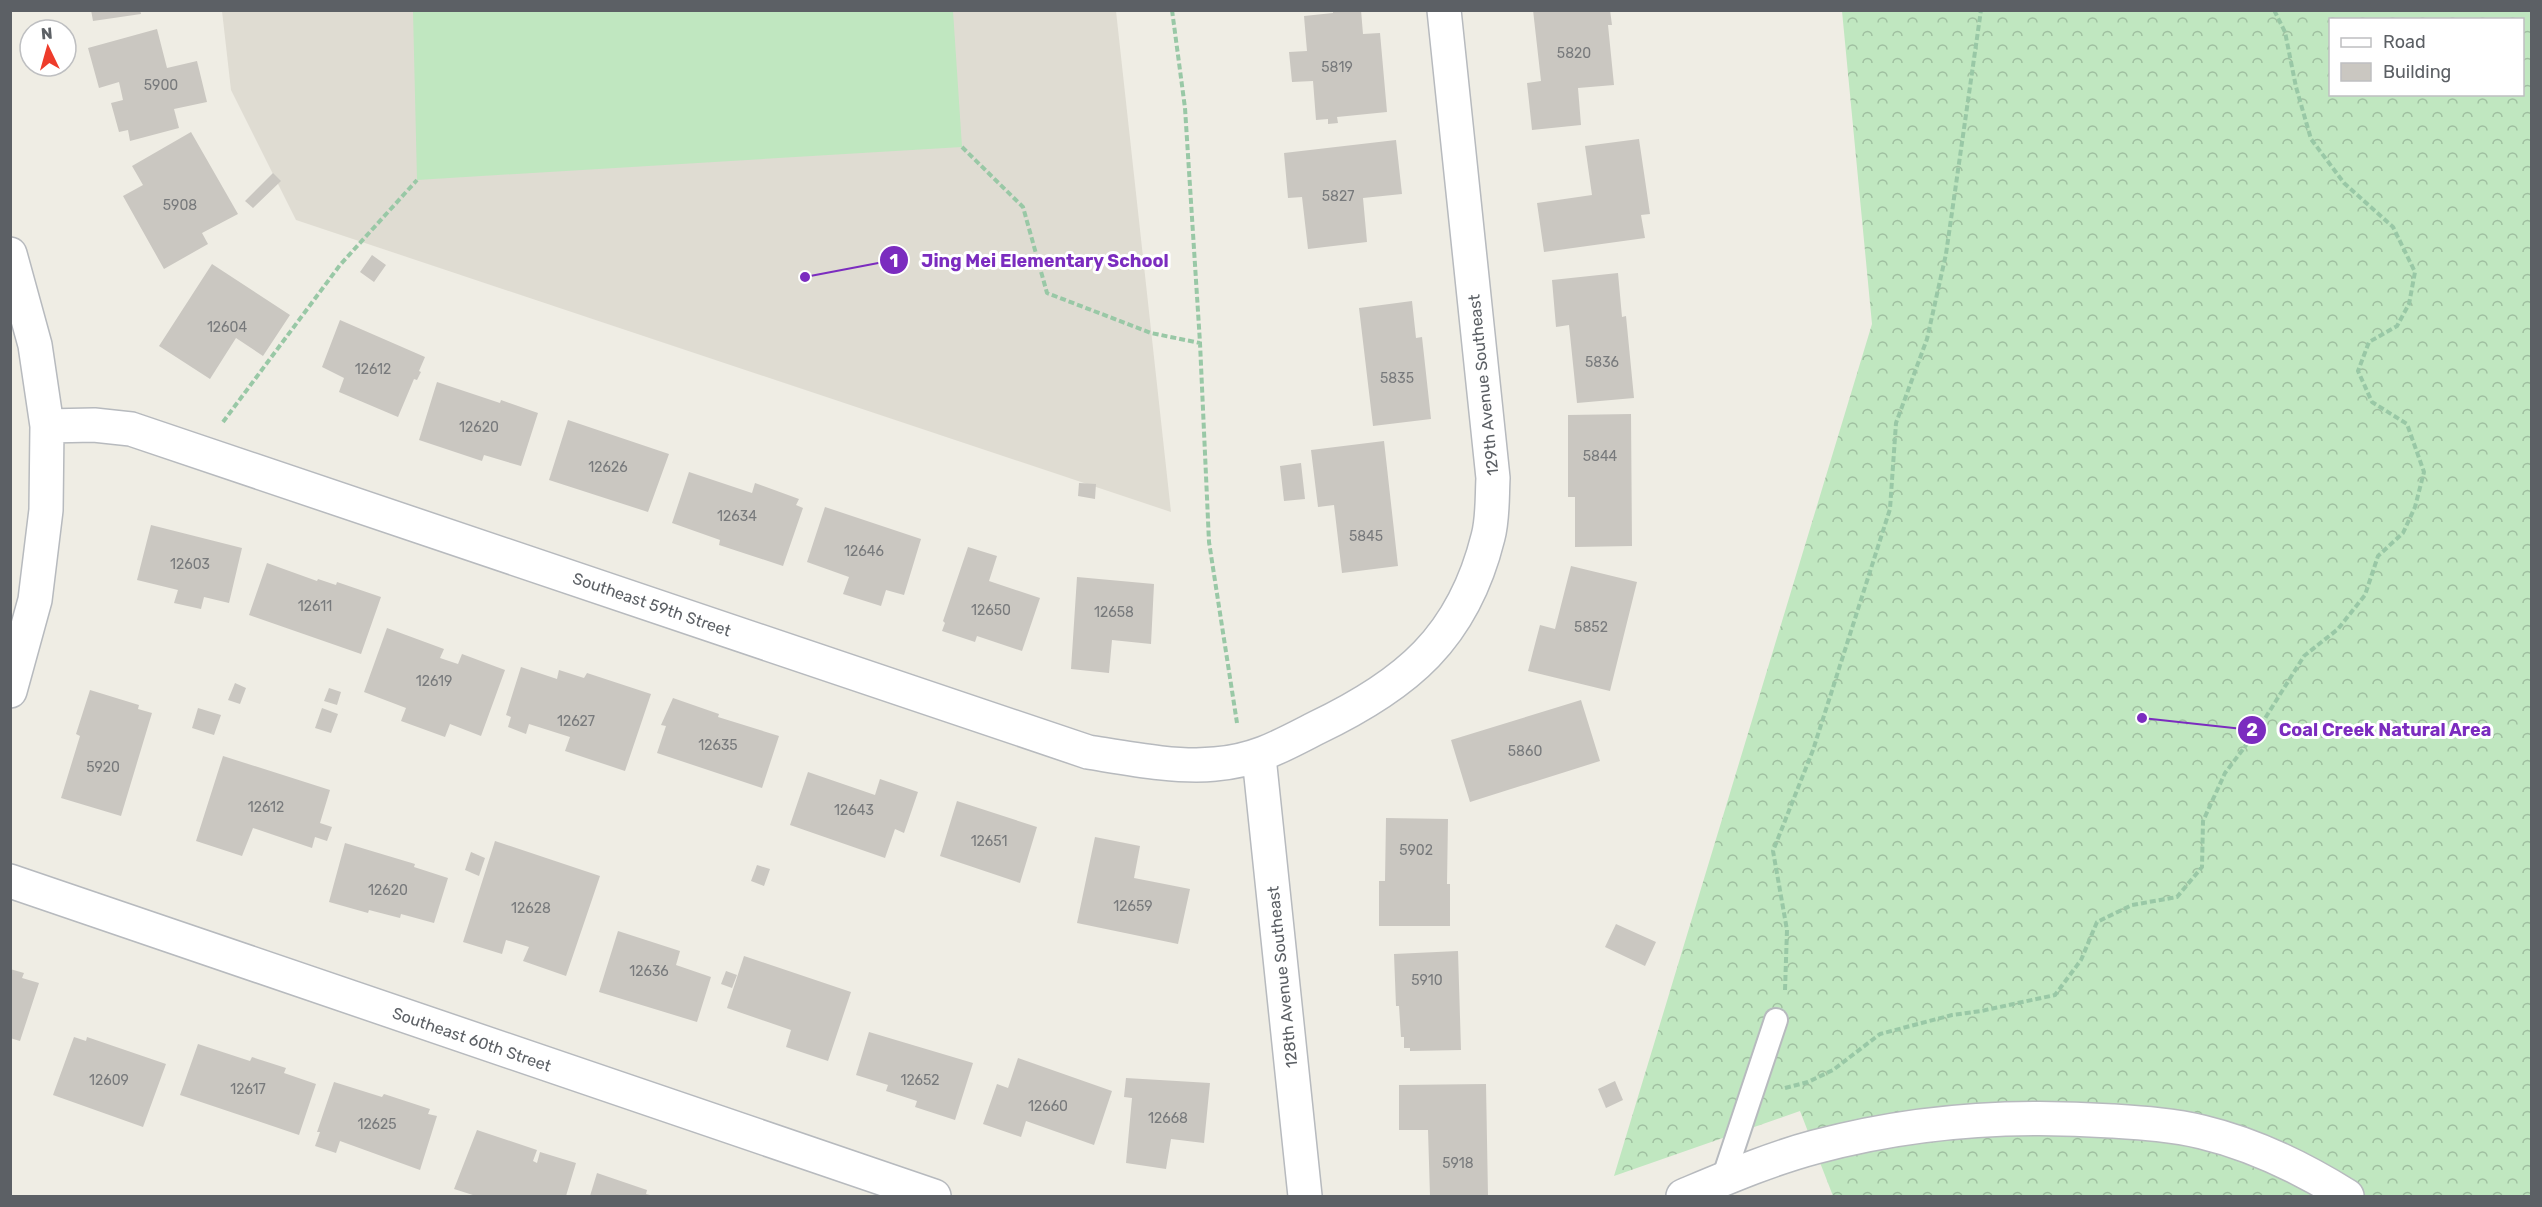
<svg xmlns="http://www.w3.org/2000/svg" width="2542" height="1207" font-family="Rubik,sans-serif">
  <style>
    .education { fill: #dfdcd2 }
    .forest { fill: url(#forest-crowns); fill-rule: evenodd }
    .pitch { fill: #c0e7c0 }
    .building { fill: #cac7c1 }
    .lines { fill: none; stroke-linecap: round; stroke-linejoin: round }
    .service-casing { stroke: #b7babe; stroke-width: 26 }
    .minor-casing { stroke: #b7babe; stroke-width: 36 }
    .tertiary-casing { stroke: #b7babe; stroke-width: 36 }
    .path { stroke: #99c8a6; stroke-width: 4; stroke-dasharray: 6 3; stroke-linecap: butt }
    .service { stroke: #fff; stroke-width: 22 }
    .minor { stroke: #fff; stroke-width: 33 }
    .tertiary { stroke: #fff; stroke-width: 33 }
    .labels { text-anchor: middle; stroke-width: 6; stroke-linejoin: round; paint-order: stroke }
    .number-label { font-size: 14px; fill: #787a7c }
    .street-label { font-size: 16px; fill: #5c6065; stroke: #fff }
    .leader { fill: none; stroke: #7b2cbf; stroke-width: 2 }
    .callout-dot { fill: #7b2cbf; stroke: #fff; stroke-width: 2 }
    .mark-label { font-size: 18px; text-anchor: middle; font-weight: bold; fill: #fff }
    .callout-label { font-size: 18px; text-anchor: middle; font-weight: bold; fill: #7b2cbf; stroke: #fff; stroke-width: 6; stroke-linejoin: round; paint-order: stroke }
  </style>
  <defs>
    <pattern id="forest-crowns" width="20" height="18" patternUnits="userSpaceOnUse" patternTransform="scale(1.5)"><rect width="20" height="18" fill="#c0e7c0"/><path d="M2 6a3 3 0 1 1 6 0M12 15a3 3 0 1 1 6 0" fill="none" stroke="#9fbfa0"/></pattern>
  </defs>
  <rect width="100%" height="100%" fill="#efede4"/>
  <path class="education" d="M222 11H1116L1171 512 296 220 231 90Z"/>
  <path class="forest" d="M1842 11H2531V1196H1833L1800 1111 1614 1176 1872 324ZM2330 20H2522V94H2330Z"/>
  <path class="pitch" d="M413 11H953L962 147 417 180Z"/>
  <path class="building" d="M91 10H140L141 14 93 21Z
    M1333 10H1361L1363 34 1380 33 1387 112 1337 117 1338 123 1328 124V119L1316 120 1313 81 1292 82 1289 52 1307 51 1304 16 1333 13Z
    M1533 10H1610L1612 25H1608L1614 85 1578 88 1581 125 1532 130 1527 83 1541 81Z
    M157 29 167 68 197 61 207 102 174 109 179 128 130 141 128 130 119 132 111 103 123 100 119 82 99 88 88 48Z
    M191 132 238 214 202 233 208 244 164 269 123 196 143 185 132 166Z
    M1639 139 1650 214 1641 215 1645 238 1544 252 1537 203 1592 195 1585 146Z
    M1396 140 1402 194 1363 198 1367 242 1308 249 1302 197 1288 198 1284 153Z
    M273 173 281 181 253 208 245 201Z
    M372 255 386 265 374 282 360 272Z
    M212 264 290 315 263 356 236 338 210 379 159 346Z
    M1618 273 1622 317 1626 316 1634 398 1577 403 1569 325 1556 327 1552 280Z
    M1412 301 1416 338 1422 337 1431 419 1373 426 1359 308Z
    M340 320 425 357 419 371 421 372 417 380 414 379 398 417 339 392 344 378 322 367Z
    M437 382 500 403 501 400 538 413 521 466 484 455 482 461 419 440Z
    M1631 414 1632 546 1575 547V497H1568V415Z
    M568 420 669 454 648 512 549 480Z
    M1384 441 1398 566 1342 573 1334 505 1318 507 1311 450Z
    M1301 463 1305 499 1284 501 1280 466Z
    M689 472 752 493 755 483 799 499 796 505 803 508 783 566 719 545 720 540 672 523Z
    M1079 483 1096 484 1095 499 1078 496Z
    M825 507 921 539 904 595 886 590 881 606 843 594 849 577 807 562Z
    M151 525 242 548 229 603 204 597 201 609 174 603 178 590 137 580Z
    M968 547 997 556 989 581 1040 598 1022 651 977 636 975 642 942 631 945 623 943 621Z
    M267 563 317 581 318 579 336 585 337 582 381 597 361 654 249 615Z
    M1571 566 1637 582 1610 691 1528 671 1540 625 1555 629Z
    M1077 577 1154 584 1151 644 1112 640 1109 673 1071 669Z
    M387 628 444 649 440 658 458 664 462 654 505 670 481 736 450 724 445 737 401 721 406 708 364 692Z
    M521 667 557 679 559 670 584 678 587 673 651 694 625 771 565 751 570 737 529 724 526 734 508 727 511 717 506 715Z
    M235 683 246 688 240 704 228 700Z
    M329 688 341 692 337 705 324 701Z
    M90 690 139 705 138 709 152 713 121 816 61 798 80 736 76 734Z
    M673 698 719 714 718 717 779 736 762 788 657 753 666 726 661 725Z
    M1581 700 1600 761 1470 802 1451 740Z
    M198 708 221 715 214 735 192 728Z
    M322 708 338 714 331 733 315 728Z
    M223 756 330 790 320 823 332 827 327 841 315 837 312 848 253 828 242 856 196 841Z
    M808 772 875 795 880 779 918 792 904 833 895 829 885 858 790 825Z
    M957 801 1037 827 1020 883 940 856Z
    M1386 818 1448 819 1447 884H1450V926H1379V881H1385Z
    M1095 837 1140 846 1134 878 1190 889 1178 944 1077 923Z
    M495 841 600 876 566 976 523 961 529 947 506 940 502 954 463 942Z
    M345 843 415 864 414 867 448 878 434 923 401 914 400 918 369 910 368 913 329 902Z
    M471 852 485 858 479 876 465 870Z
    M757 865 770 869 764 886 751 881Z
    M1616 924 1656 942 1645 966 1605 947Z
    M618 931 680 951 676 965 711 977 697 1022 599 992Z
    M1458 951 1461 1050 1410 1051V1048H1404V1037H1401L1399 1006H1396L1394 954Z
    M744 956 851 992 828 1061 786 1047 791 1030 727 1008Z
    M10 969 24 973 22 978 39 983 20 1041 10 1038Z
    M726 971 737 975 732 988 721 984Z
    M869 1032 973 1063 955 1120 915 1107 917 1101 886 1091 888 1085 856 1075Z
    M74 1037 86 1041 87 1037 166 1064 143 1127 53 1095Z
    M198 1044 250 1061 252 1057 286 1068 284 1073 316 1084 299 1135 180 1095Z
    M1018 1058 1112 1091 1094 1145 1026 1121 1021 1137 983 1124 997 1084 1008 1088Z
    M1126 1078 1210 1083 1204 1143 1171 1139 1166 1169 1126 1163 1132 1098 1124 1097Z
    M1615 1081 1623 1100 1606 1108 1598 1089Z
    M334 1082 382 1097 384 1094 430 1109 428 1114 437 1116 420 1170 340 1141 336 1153 315 1146 320 1132H317Z
    M1486 1084 1488 1196H1430L1428 1130H1399V1085Z
    M477 1130 537 1150 533 1161 537 1163 540 1152 576 1163 566 1196H476L454 1189Z
    M597 1173 647 1190 646 1194 654 1196H590Z"/>
  <g class="lines">
    <g class="service-casing">
      <path id="service" d="M1723 1179 1776 1020"/>
    </g>
    <g class="minor-casing">
      <path id="minor" d="M10 254 35 345 47 426 46 510 35 600 10 691
        M47 426 94 425 131 429 1088 752C1126 758 1177 768 1215 764 1255 761 1281 746 1316 728 1406 685 1463 638 1488 537 1493 519 1492 497 1493 478L1444 10
        M1259 757 1305 1196"/>
    </g>
    <g class="tertiary-casing">
      <path id="tertiary" d="M10 881 934 1196
        M1683 1196C1726 1178 1770 1159 1815 1147 1911 1121 2013 1114 2112 1121 2142 1123 2173 1125 2202 1132 2252 1144 2304 1169 2347 1196"/>
    </g>
    <path class="path" d="M1172 10 1185 108 1200 343 1209 542 1237 723
      M962 147 1023 207 1047 293 1151 333 1200 343
      M223 422 340 265 417 180
      M1785 990 1787 930 1773 851 1813 750 1890 509 1896 423 1927 339 1946 254 1981 10
      M1785 1088 1808 1082 1833 1070 1880 1034 1952 1015 1981 1011 2055 995 2081 960 2097 922 2132 905 2177 897 2202 867 2203 821 2225 773 2259 728 2304 656 2338 629 2365 595 2378 556 2403 533 2415 507 2424 472 2407 424 2372 402 2358 371 2369 342 2397 326 2409 304 2415 272 2393 227 2344 183 2311 139 2296 87 2285 32 2274 10"/>
    <use href="#service" class="service"/>
    <use href="#minor" class="minor"/>
    <use href="#tertiary" class="tertiary"/>
  </g>
  <g class="labels">
    <g class="number-label">
      <text x="1574" y="58">5820</text>
      <text x="1337" y="72">5819</text>
      <text x="161" y="90">5900</text>
      <text x="1338" y="201">5827</text>
      <text x="180" y="210">5908</text>
      <text x="227" y="332">12604</text>
      <text x="1602" y="367">5836</text>
      <text x="373" y="374">12612</text>
      <text x="1397" y="383">5835</text>
      <text x="479" y="432">12620</text>
      <text x="1600" y="461">5844</text>
      <text x="608" y="472">12626</text>
      <text x="737" y="521">12634</text>
      <text x="1366" y="541">5845</text>
      <text x="864" y="556">12646</text>
      <text x="190" y="569">12603</text>
      <text x="315" y="611">12611</text>
      <text x="991" y="615">12650</text>
      <text x="1114" y="617">12658</text>
      <text x="1591" y="632">5852</text>
      <text x="434" y="686">12619</text>
      <text x="576" y="726">12627</text>
      <text x="718" y="750">12635</text>
      <text x="1525" y="756">5860</text>
      <text x="103" y="772">5920</text>
      <text x="266" y="812">12612</text>
      <text x="854" y="815">12643</text>
      <text x="989" y="846">12651</text>
      <text x="1416" y="855">5902</text>
      <text x="388" y="895">12620</text>
      <text x="1133" y="911">12659</text>
      <text x="531" y="913">12628</text>
      <text x="649" y="976">12636</text>
      <text x="1427" y="985">5910</text>
      <text x="109" y="1085">12609</text>
      <text x="920" y="1085">12652</text>
      <text x="248" y="1094">12617</text>
      <text x="1048" y="1111">12660</text>
      <text x="1168" y="1123">12668</text>
      <text x="377" y="1129">12625</text>
      <text x="1458" y="1168">5918</text>
    </g>
    <g class="street-label">
      <text transform="translate(1483 385) rotate(-96)" y="6">129th Avenue Southeast</text>
      <text transform="translate(652 604) rotate(19)" y="6">Southeast 59th Street</text>
      <text transform="translate(1282 977) rotate(-96)" y="6">128th Avenue Southeast</text>
      <text transform="translate(472 1039) rotate(19)" y="6">Southeast 60th Street</text>
    </g>
  </g>
  <path class="leader" d="M805 277L894 260M2142 718L2252 730"/>
  <g class="callout-dot">
    <circle cx="805" cy="277" r="6"/>
    <circle cx="2142" cy="718" r="6"/>
    <circle cx="894" cy="260" r="15"/>
    <circle cx="2252" cy="730" r="15"/>
  </g>
  <g class="mark-label">
    <text x="894" y="267">1</text>
    <text x="2252" y="736">2</text>
  </g>
  <g class="callout-label">
    <text x="1045" y="267">Jing Mei Elementary School</text>
    <text x="2385" y="736">Coal Creek Natural Area</text>
  </g>
  <rect width="2542" height="1207" fill="none" stroke="#5c6065" stroke-width="24"/>
  <rect x="2329" y="18" width="195" height="78" fill="#ffffff" stroke="#bebfc1" stroke-width="1.5"/>
  <rect x="2341" y="38" width="30" height="9" fill="#ffffff" stroke="#bebfc1" stroke-width="1.5"/>
  <text x="2383" y="48" font-size="18" fill="#5c6065">Road</text>
  <rect x="2341" y="63" width="30" height="18" fill="#cac7c1" stroke="#bebfc1" stroke-width="1.5"/>
  <text x="2383" y="78" font-size="18" fill="#5c6065">Building</text>
  <g transform="translate(48 48) rotate(355)"><circle r="28" fill="#ffffff" stroke="#bebfc1" stroke-width="1.5"/>
  <path d="M0-4.5L10 22L0 15L-10 22Z" fill="#ee3c2b"/>
  <text y="-9" font-size="16" font-weight="bold" text-anchor="middle" fill="#5c6065">N</text>
  </g>
</svg>
